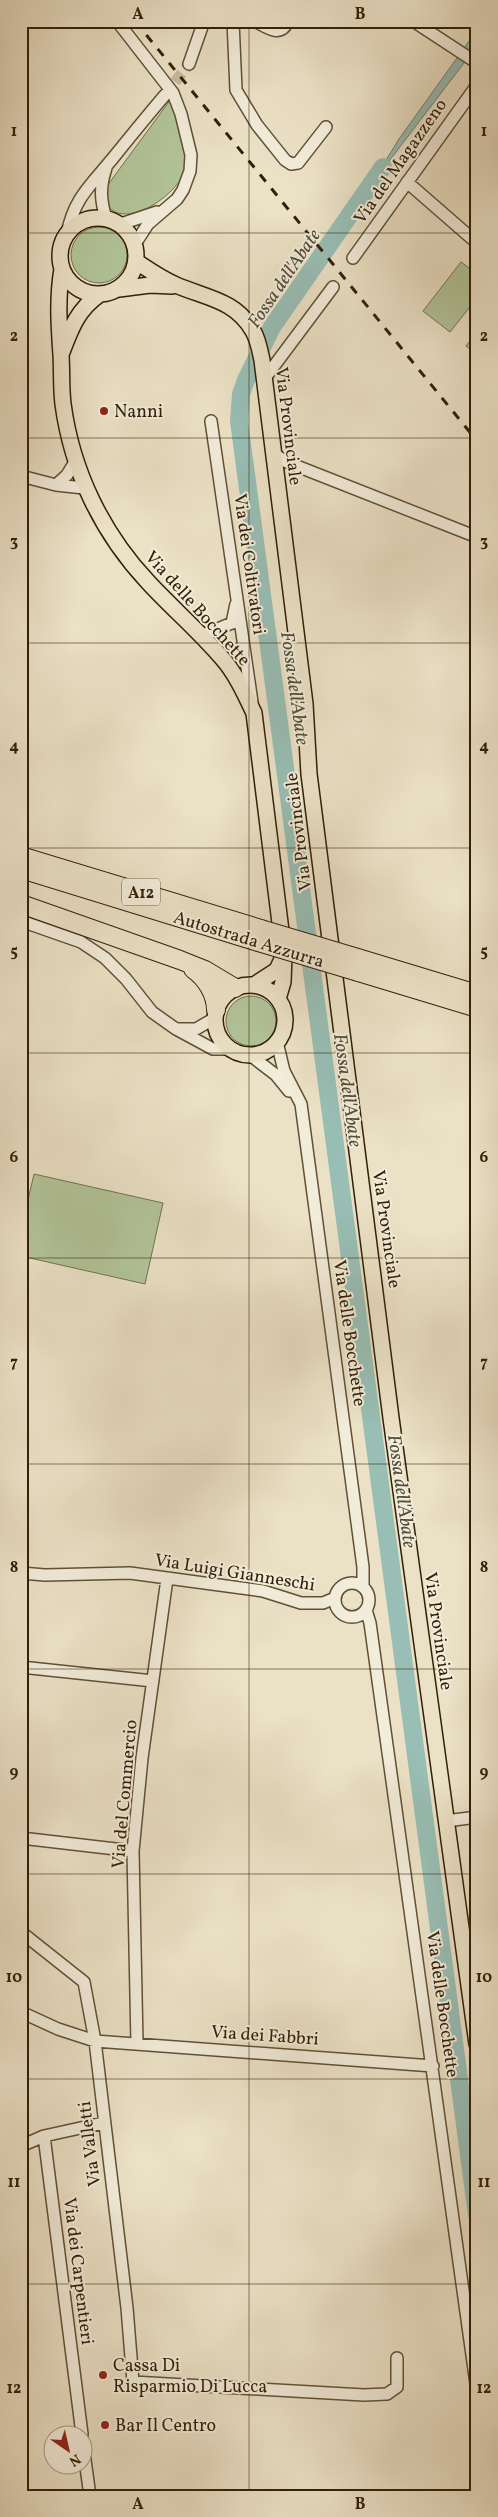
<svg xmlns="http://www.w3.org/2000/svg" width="498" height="2517" font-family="Vollkorn,serif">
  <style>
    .green { fill: #b2c499; stroke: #72724f }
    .water { fill: #98beb5; stroke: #6f7e6f }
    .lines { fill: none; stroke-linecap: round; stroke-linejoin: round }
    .river { stroke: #98beb5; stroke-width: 18 }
    .minor-tunnel { stroke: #c6ba9f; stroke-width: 11; stroke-dasharray: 11 5.5; stroke-linecap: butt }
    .minor-casing { stroke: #605035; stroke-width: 14 }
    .major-casing { stroke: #321f05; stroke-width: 18 }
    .highway-casing { stroke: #321f05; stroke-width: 20 }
    .minor { stroke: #f2ecda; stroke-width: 11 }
    .major { stroke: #ebe1c6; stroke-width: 15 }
    .highway { stroke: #ebe1c6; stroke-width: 18 }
    .rail { stroke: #321f05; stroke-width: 3; stroke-dasharray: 9 9; stroke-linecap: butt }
    .highway-bridge-casing { stroke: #321f05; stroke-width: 20; stroke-linecap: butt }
    .highway-bridge { stroke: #ebe1c6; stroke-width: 18 }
    .grid { fill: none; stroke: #321f05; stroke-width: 1; stroke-opacity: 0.55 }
    .poi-dot { fill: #8f2418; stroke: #f2ecda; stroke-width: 2 }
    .labels { text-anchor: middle; stroke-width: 4; stroke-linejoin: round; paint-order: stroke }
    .shield { fill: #f2ecda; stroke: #6c5c45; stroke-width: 1 }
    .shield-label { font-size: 16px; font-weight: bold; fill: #321f05 }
    .street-label { font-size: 18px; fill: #321f05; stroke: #f2ecda }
    .poi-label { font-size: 18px; fill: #321f05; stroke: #f2ecda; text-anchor: start }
    .water-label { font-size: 19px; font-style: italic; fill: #514f3a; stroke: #f2ecda }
    .neatline { fill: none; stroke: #321f05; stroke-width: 2 }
    .grid-label { font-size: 16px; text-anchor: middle; font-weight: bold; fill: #321f05 }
  </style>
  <rect width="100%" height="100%" fill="#ebe1c6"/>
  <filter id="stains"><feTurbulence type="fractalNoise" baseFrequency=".004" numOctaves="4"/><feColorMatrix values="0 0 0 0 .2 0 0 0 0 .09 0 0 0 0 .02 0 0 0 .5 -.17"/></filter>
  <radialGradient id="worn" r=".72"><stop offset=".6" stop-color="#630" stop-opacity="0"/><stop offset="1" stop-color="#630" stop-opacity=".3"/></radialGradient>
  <path class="green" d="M171 99C177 120 190 146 186 167 182 192 126 232 107 205 105 201 105 194 104 190Z
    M71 255a28 28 0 1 1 56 0a28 28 0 1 1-56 0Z
    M461 262 477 274V298L450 332 423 311Z
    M477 332V354L466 346Z
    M226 1021a25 25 0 1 1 50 0a25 25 0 1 1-50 0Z
    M34 1174 163 1203 145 1284 21 1256V1230Z"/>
  <path class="water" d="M477 30V46L370 186 399 139Z"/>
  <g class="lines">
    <path class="river" d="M383 167 272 327 246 380 241 394 239 421 477 2215"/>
    <path class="minor-tunnel" d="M165 95 189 64"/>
    <g class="minor-casing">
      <path id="minor" d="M117 21 173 93 181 114 191 155 190 171 183 190 177 199 148 224 135 244
        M233 21 236 90 257 125 285 160 291 164 298 163 326 127
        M255 21C267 28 281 38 288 21
        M413 21 477 63
        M189 64 204 21
        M407 182 477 243
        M106 218C100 199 100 186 106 168
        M121 224 157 212
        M67 234C74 198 91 185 113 158 130 137 147 116 165 95
        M353 258 477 85
        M265 378 333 287
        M211 421 252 702
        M274 453 284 461 477 537
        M21 476 56 485 84 488
        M56 485 67 475 75 462
        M201 636 232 623 236 604
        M21 921 81 942 105 958 126 979 152 1012 176 1029 213 1049H230
        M178 1029H196L215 1018
        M277 1042 284 1071 301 1104 363 1567V1586
        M250 1055 276 1075 289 1091
        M21 1573 45 1575 130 1573 263 1591 301 1603H323L335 1598
        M335 1600a17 17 0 1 1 34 0a17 17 0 1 1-34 0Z
        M366 1610 370 1623 477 2391
        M21 1667 153 1681
        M446 1821 477 1817
        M21 1838 133 1851
        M21 1932 84 1982 95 2041 127 2308 133 2382 364 2395 387 2394 397 2387V2358
        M21 2012 58 2029 95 2041 433 2066
        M137 2043 133 1851 142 1758 167 1579
        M44 2136 103 2123
        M21 2146 44 2136 82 2434
        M82 2438 90 2496"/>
    </g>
    <g class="major-casing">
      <path id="major" d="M60 256a38 38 0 1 1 76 0a38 38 0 1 1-76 0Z
        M137 262C149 270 162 279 176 285 206 298 236 300 253 331 258 339 260 351 262 360L305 704 309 774 330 939 391 1418 477 2044
        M62 269C57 298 59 326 61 355 62 372 61 388 63 404 72 471 102 533 148 582 172 608 199 631 222 658 236 674 245 694 254 713L284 955 283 982 278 999
        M119 289 150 285 172 286
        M62 352C71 328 78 309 100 294
        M254 985 277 970 283 957
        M215 1020a35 35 0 1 1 70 0a35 35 0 1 1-70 0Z"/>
    </g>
    <g class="highway-casing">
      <path id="highway" d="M21 856 261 929
        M21 869 258 942
        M21 904 180 960 205 970 235 988
        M358 958 477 994
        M193 969C206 978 216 994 216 1010
        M358 972 477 1008"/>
    </g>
    <use href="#minor" class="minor"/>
    <use href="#major" class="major"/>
    <use href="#highway" class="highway"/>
    <path class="rail" d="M135 21 477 441"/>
    <g class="highway-bridge-casing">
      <path id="highway-bridge" d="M261 929 358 958
        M258 942 358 972"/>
    </g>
    <use href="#highway-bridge" class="highway-bridge"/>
  </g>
  <path class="grid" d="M249 21V2496M21 233H477M21 438H477M21 643H477M21 848H477M21 1053H477M21 1258H477M21 1464H477M21 1669H477M21 1874H477M21 2079H477M21 2284H477"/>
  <g class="poi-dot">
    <circle cx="104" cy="411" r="5"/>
    <circle cx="103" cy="2375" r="5"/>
    <circle cx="105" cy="2425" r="5"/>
  </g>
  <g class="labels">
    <rect class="shield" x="122" y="878.5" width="38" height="27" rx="4"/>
    <g class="shield-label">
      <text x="141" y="898">A12</text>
    </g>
    <g class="street-label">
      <text transform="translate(400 161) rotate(-55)" y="6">Via del Magazzeno</text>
      <text transform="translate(289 426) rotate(83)" y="6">Via Provinciale</text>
      <text transform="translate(250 564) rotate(82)" y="6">Via dei Coltivatori</text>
      <text transform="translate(198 608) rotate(48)" y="6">Via delle Bocchette</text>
      <text transform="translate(298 832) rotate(-97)" y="6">Via Provinciale</text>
      <text transform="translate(249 939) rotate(17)" y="6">Autostrada Azzurra</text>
      <text transform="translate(387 1229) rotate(82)" y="6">Via Provinciale</text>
      <text transform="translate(350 1333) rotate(82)" y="6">Via delle Bocchette</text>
      <text transform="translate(235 1572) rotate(9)" y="6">Via Luigi Gianneschi</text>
      <text transform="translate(439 1631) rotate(82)" y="6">Via Provinciale</text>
      <text transform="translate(124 1794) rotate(-85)" y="6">Via del Commercio</text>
      <text transform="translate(443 2004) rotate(82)" y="6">Via delle Bocchette</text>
      <text transform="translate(265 2035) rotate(4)" y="6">Via dei Fabbri</text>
      <text transform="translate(89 2144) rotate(-97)" y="6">Via Valletti</text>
      <text transform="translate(79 2271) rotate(83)" y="6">Via dei Carpentieri</text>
    </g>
    <g class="poi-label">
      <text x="114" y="417">Nanni</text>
      <text x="113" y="2371">Cassa Di<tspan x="113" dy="21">Risparmio Di Lucca</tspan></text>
      <text x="115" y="2431">Bar Il Centro</text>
    </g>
    <g class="water-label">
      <text transform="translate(283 278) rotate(-56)" y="7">Fossa dell'Abate</text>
      <text transform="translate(296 688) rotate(82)" y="7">Fossa dell'Abate</text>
      <text transform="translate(349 1090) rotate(82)" y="7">Fossa dell'Abate</text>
      <text transform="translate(403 1491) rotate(82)" y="7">Fossa dell'Abate</text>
    </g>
  </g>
  <rect width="498" height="2517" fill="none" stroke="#ebe1c6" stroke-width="55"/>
  <g transform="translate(68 2450) rotate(146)"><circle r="24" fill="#f2ecda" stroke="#a59a85"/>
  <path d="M0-4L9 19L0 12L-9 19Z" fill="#8f2418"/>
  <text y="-8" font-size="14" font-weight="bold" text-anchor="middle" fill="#321f05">N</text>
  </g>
  <rect x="28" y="28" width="442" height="2462" class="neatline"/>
  <g class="grid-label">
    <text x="138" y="19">A</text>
    <text x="360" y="19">B</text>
    <text x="14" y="136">1</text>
    <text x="484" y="136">1</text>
    <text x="14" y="341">2</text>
    <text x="484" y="341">2</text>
    <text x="14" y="546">3</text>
    <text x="484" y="546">3</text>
    <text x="14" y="751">4</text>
    <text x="484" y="751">4</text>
    <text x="14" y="956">5</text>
    <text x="484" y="956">5</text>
    <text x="14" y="1162">6</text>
    <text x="484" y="1162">6</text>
    <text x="14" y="1367">7</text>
    <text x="484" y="1367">7</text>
    <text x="14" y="1572">8</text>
    <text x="484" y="1572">8</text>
    <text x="14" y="1777">9</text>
    <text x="484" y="1777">9</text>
    <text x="14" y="1982">10</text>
    <text x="484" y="1982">10</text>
    <text x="14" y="2187">11</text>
    <text x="484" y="2187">11</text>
    <text x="14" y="2393">12</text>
    <text x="484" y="2393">12</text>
    <text x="138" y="2509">A</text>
    <text x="360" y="2509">B</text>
  </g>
  <rect width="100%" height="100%" filter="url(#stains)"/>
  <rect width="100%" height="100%" fill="url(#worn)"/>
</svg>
